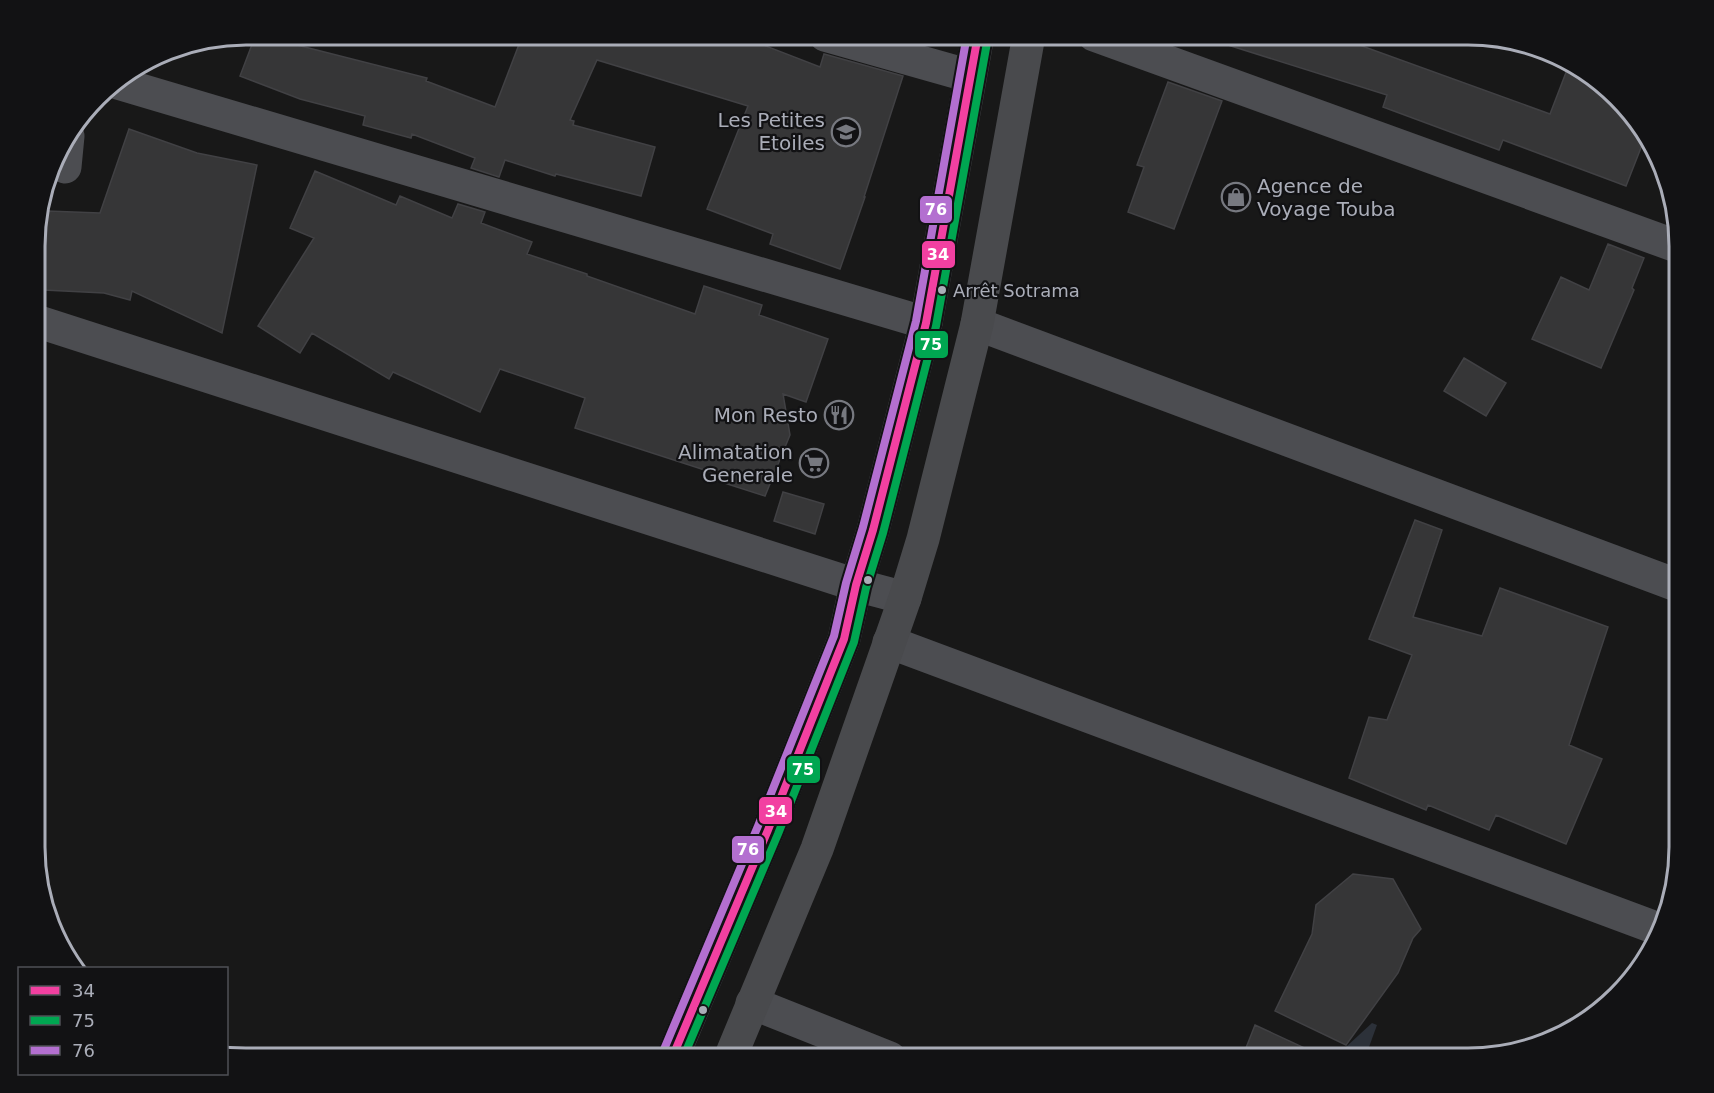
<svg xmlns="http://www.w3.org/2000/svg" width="1714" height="1093" font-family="'DejaVu Sans',sans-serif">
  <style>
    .water { fill: #2c3139 }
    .building { fill: #363637; stroke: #414144; stroke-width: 1.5 }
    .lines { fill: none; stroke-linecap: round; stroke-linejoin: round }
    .street { stroke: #4c4d51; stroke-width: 33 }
    .highway { stroke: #494a4d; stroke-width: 33 }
    .bus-1-casing { stroke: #121214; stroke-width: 12 }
    .bus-2-casing { stroke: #121214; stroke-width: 12 }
    .bus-3-casing { stroke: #121214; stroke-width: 12 }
    .bus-1 { stroke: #f240a1; stroke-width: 8 }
    .bus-2 { stroke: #00a651; stroke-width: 8 }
    .bus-3 { stroke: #b36fd0; stroke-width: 8 }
    .bus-dot { fill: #aaadb8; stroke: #121214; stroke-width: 2 }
    .labels { text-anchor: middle; stroke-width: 4.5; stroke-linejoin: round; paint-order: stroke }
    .bus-label { font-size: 18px; fill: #aaadb8; stroke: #121214; text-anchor: start }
    .poi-label { font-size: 20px; fill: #aaadb8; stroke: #121214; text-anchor: end }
    .rim { fill: none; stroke: #aaadb8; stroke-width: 3 }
    .line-badge { stroke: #121214; stroke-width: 2 }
    .badge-label { font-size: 16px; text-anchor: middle; font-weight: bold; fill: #fff }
  </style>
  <rect width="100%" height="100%" fill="#181818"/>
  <path class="water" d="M1372 1023 1377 1025 1365 1058H1334Z"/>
  <path class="building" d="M256 34H270L297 45 427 78 426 81 495 107 523 34H748V39L820 67 824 54 903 76 864 197H865L840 269 770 244 773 234 707 209 748 106 597 60 570 120 574 121 573 125 655 147 641 196 556 174 555 176 505 160 499 177 471 168 475 158 412 134 411 138 363 125 365 116 300 99 240 76Z
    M1216 34H1365L1362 46 1550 114 1570 62 1585 70 1646 135 1626 186 1503 140 1499 150 1383 107 1387 95 1215 41Z
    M1168 82 1222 101 1174 229 1128 212 1144 167 1137 165Z
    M129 129 197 153 257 165 222 333 132 291 130 300 104 293 44 290 48 211 100 213Z
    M315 171 396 205 400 196 452 218 458 204 485 212 481 223 532 242 527 254 587 274V276L695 314 704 286 762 305 759 315 828 339 806 402 783 394 790 435 765 496 715 480 717 474 575 428 585 398 500 369 480 412 393 372 389 379 312 333 300 353 258 326 314 238 290 228Z
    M1608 244 1644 258 1632 288 1634 290 1601 368 1532 339 1561 277 1589 290Z
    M1464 358 1506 383 1486 416 1444 391Z
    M783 492 824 504 815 534 774 521Z
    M1415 520 1442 530 1413 617 1482 636 1500 588 1608 627 1569 745 1602 759 1566 844 1496 815 1489 830 1428 805 1426 810 1349 778 1369 717 1387 720 1412 655 1369 639Z
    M1353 874 1393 879 1421 929 1413 938 1398 973 1346 1045 1275 1011 1312 934 1316 905Z
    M1255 1025 1326 1058H1242Z"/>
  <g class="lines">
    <path class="street" d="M825 35 970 76
      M1094 35 1679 247
      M114 82 926 323
      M65 167 68 136
      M36 321 856 585 905 598
      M977 324 1679 586
      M889 642 1656 928
      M752 1003 890 1058"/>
    <path class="highway" d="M672 1058 768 830 844 639 856 585 873 530 926 323 978 35
      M730 1058 817 849 905 598 923 539 977 324 1029 35"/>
    <g class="bus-1-casing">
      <path id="bus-1" d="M672 1058 768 830 844 639 856 585 873 530 926 323 978 35"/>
    </g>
    <g class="bus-2-casing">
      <path id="bus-2" d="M683 1058 778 834 854 642 866 588 883 533 936 326 988 37"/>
    </g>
    <g class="bus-3-casing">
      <path id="bus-3" d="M662 1054 758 826 834 636 846 583 863 527 916 321 967 35"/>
    </g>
    <use href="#bus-1" class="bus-1"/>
    <use href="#bus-2" class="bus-2"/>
    <use href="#bus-3" class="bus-3"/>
  </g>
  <defs>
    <g id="school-ring" transform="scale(1.5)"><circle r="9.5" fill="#121214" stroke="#777980" stroke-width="1.5"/><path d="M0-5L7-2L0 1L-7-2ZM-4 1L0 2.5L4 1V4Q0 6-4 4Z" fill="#777980"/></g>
    <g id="shop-ring" transform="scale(1.5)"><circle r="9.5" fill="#121214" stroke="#777980" stroke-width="1.5"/><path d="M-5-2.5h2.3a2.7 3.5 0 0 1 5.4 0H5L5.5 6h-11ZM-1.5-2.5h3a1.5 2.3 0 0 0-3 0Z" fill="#777980"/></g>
    <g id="restaurant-ring" transform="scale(1.5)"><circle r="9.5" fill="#121214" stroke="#777980" stroke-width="1.5"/><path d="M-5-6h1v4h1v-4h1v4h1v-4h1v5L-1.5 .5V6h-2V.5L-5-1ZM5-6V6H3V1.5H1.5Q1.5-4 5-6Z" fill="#777980"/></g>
    <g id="supermarket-ring" transform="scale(1.5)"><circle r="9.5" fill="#121214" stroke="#777980" stroke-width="1.5"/><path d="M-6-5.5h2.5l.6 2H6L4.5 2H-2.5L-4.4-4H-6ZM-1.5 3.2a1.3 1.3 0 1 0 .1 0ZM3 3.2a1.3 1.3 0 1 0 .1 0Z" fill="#777980"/></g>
  </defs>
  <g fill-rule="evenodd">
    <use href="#school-ring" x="846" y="132"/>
    <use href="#shop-ring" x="1236" y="197"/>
    <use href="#restaurant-ring" x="839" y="415"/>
    <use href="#supermarket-ring" x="814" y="463"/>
  </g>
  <g class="bus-dot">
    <circle cx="942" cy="290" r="5"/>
    <circle cx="868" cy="580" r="5"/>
    <circle cx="703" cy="1010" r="5"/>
  </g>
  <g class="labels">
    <g class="bus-label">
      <text x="953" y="297">Arrêt Sotrama</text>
    </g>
    <g class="poi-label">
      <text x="825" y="127">Les Petites<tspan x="825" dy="23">Etoiles</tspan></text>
      <text x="1257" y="193" text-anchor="start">Agence de<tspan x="1257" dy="23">Voyage Touba</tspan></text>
      <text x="818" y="422">Mon Resto</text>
      <text x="793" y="459">Alimatation<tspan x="793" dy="23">Generale</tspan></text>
    </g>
  </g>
  <path d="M0 0H1714V1093H0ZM246 45H1468A201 201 0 0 1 1669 246V847A201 201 0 0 1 1468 1048H246A201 201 0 0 1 45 847V246A201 201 0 0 1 246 45Z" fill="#121214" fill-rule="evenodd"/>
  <path class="rim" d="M246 45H1468A201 201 0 0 1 1669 246V847A201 201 0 0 1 1468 1048H246A201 201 0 0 1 45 847V246A201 201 0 0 1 246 45Z"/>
  <g class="line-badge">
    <rect x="919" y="195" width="34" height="29" rx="6" fill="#b36fd0"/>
    <rect x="921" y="240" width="35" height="29" rx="6" fill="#f240a1"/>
    <rect x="914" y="330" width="35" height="29" rx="6" fill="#00a651"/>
    <rect x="786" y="755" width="35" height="29" rx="6" fill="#00a651"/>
    <rect x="758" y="796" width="35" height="29" rx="6" fill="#f240a1"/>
    <rect x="731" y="835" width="34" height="29" rx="6" fill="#b36fd0"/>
  </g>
  <g class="badge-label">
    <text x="936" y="215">76</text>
    <text x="938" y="260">34</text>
    <text x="931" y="350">75</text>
    <text x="803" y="775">75</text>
    <text x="776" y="817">34</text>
    <text x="748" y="855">76</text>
  </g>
  <rect x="18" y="967" width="210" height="108" fill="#121214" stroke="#4f5056" stroke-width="1.5"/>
  <rect x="30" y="986" width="30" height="9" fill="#f240a1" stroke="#4f5056" stroke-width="1.5"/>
  <text x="72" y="997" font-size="18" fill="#aaadb8">34</text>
  <rect x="30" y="1016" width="30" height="9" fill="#00a651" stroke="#4f5056" stroke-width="1.5"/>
  <text x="72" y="1027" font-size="18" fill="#aaadb8">75</text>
  <rect x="30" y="1046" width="30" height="9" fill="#b36fd0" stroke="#4f5056" stroke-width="1.5"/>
  <text x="72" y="1057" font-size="18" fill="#aaadb8">76</text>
</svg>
